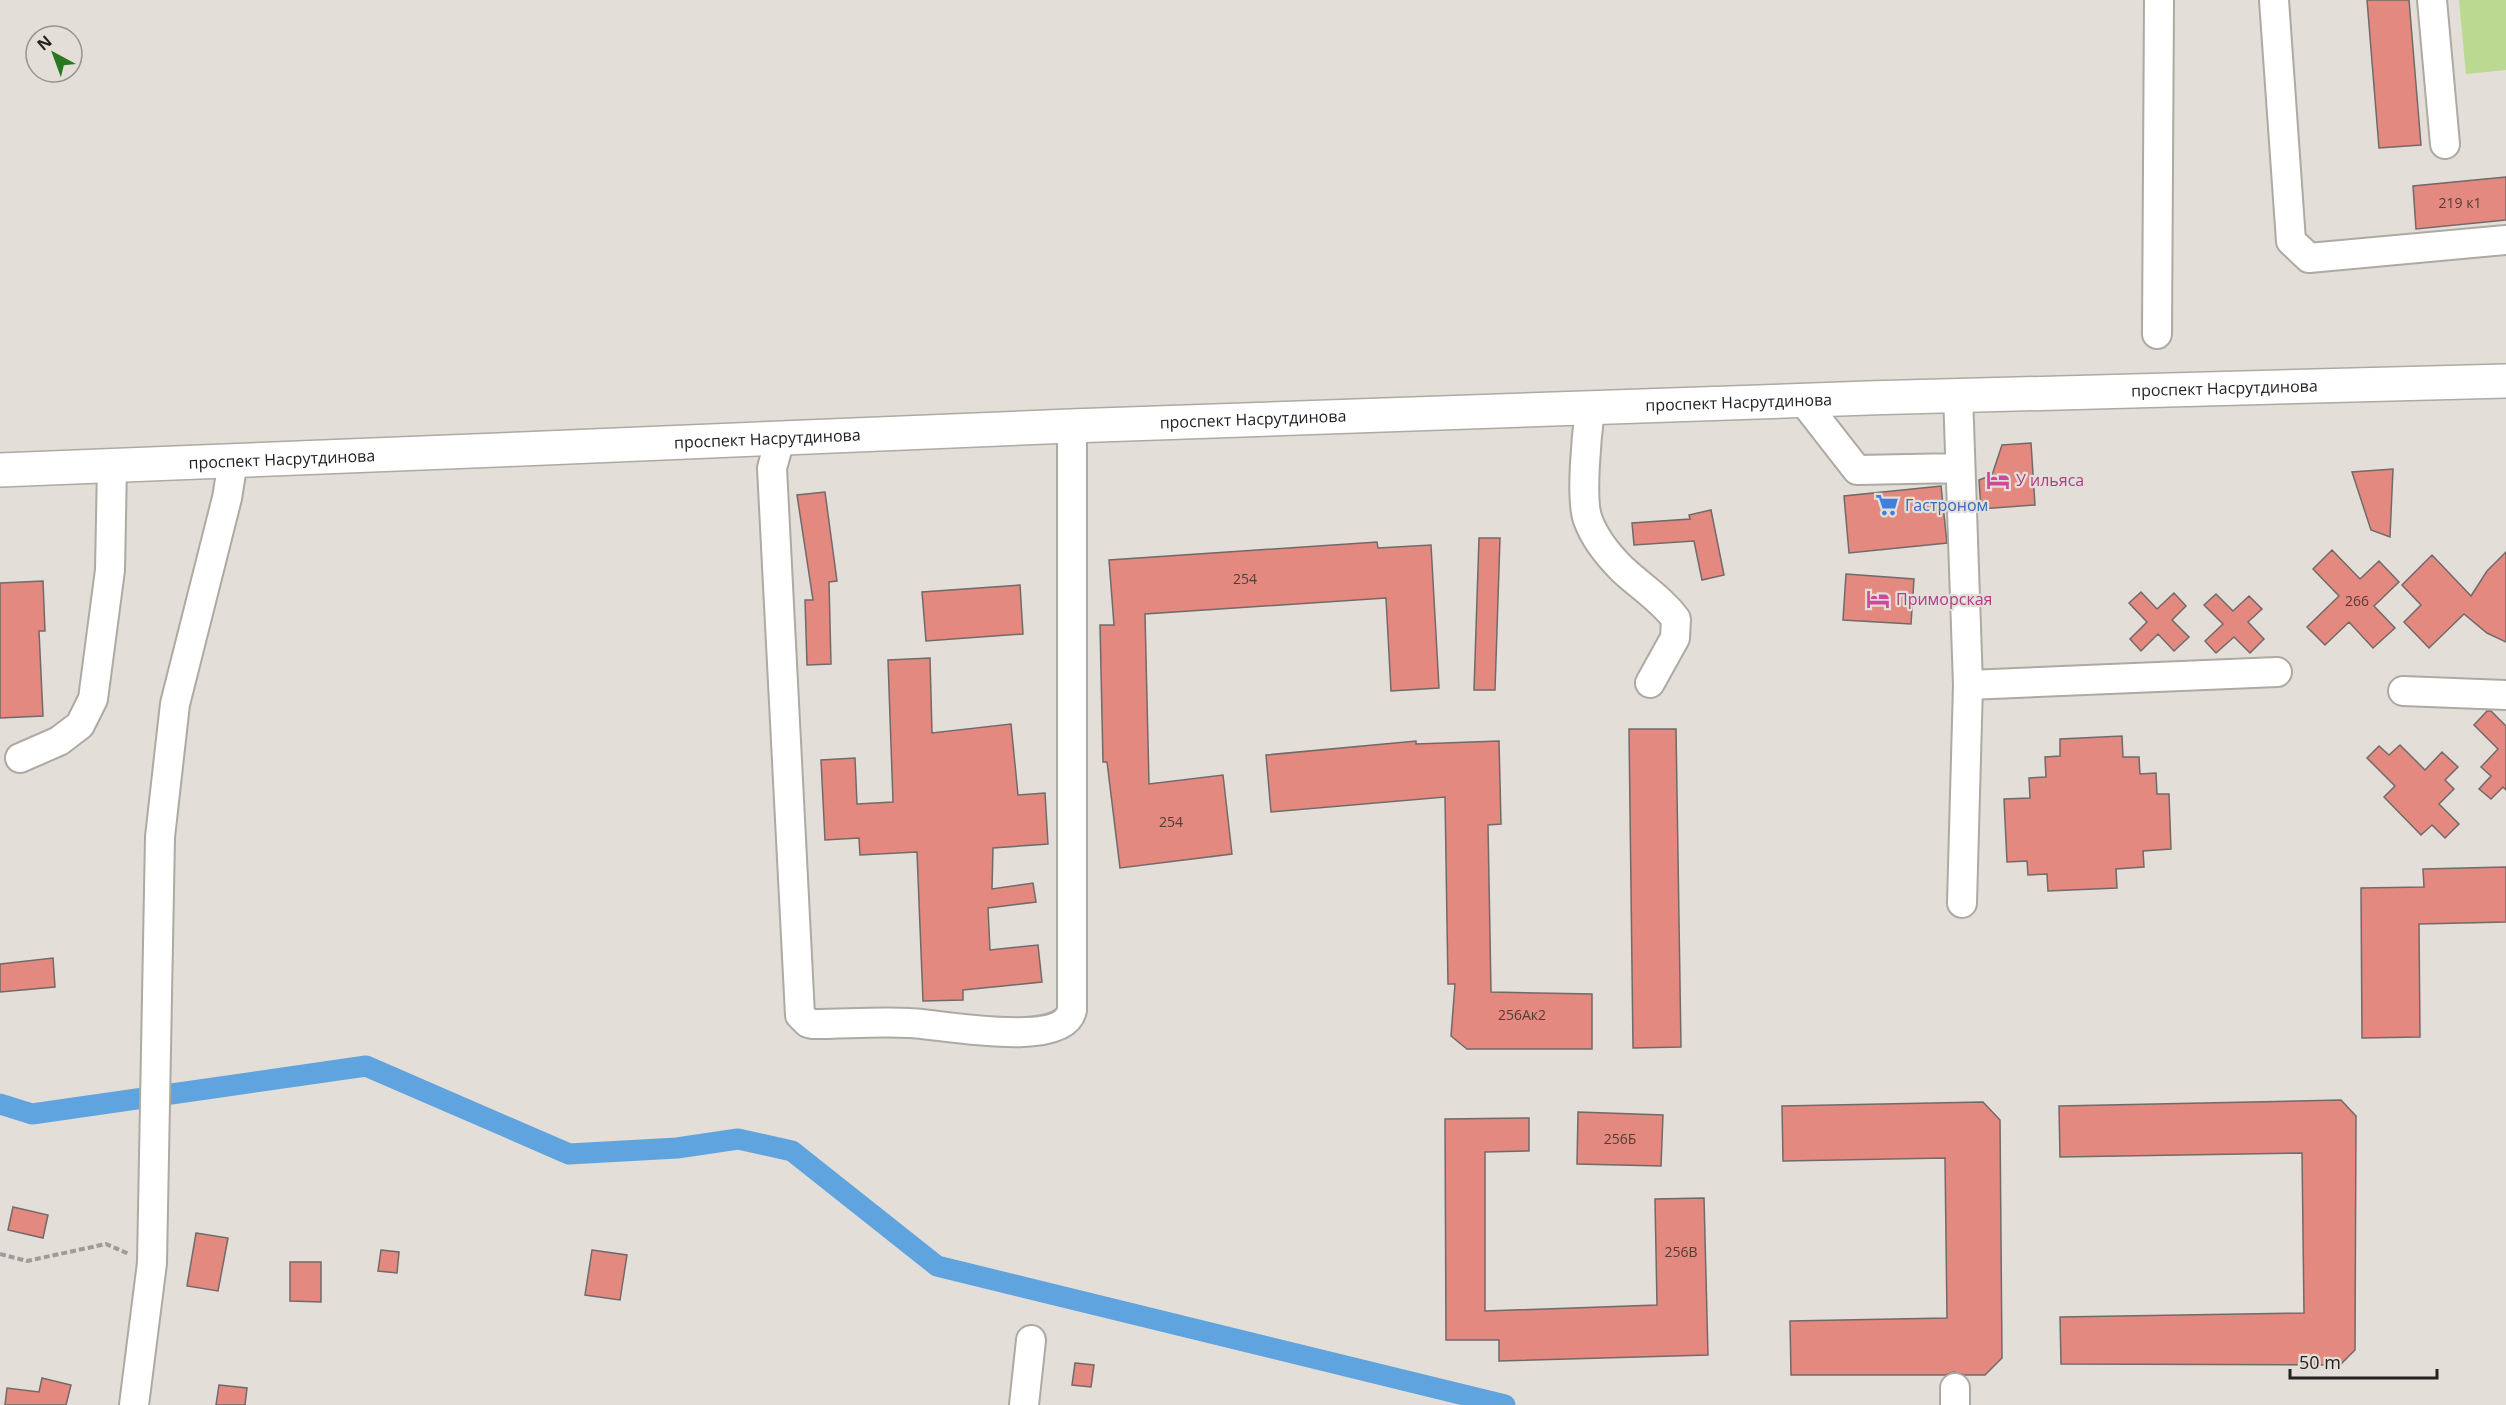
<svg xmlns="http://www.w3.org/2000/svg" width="2506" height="1405" font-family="'Open Sans',sans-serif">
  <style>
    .green { fill: #bbd990 }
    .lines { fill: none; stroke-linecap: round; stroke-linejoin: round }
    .canal { stroke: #60a4df; stroke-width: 21 }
    .building { fill: #e3897f; stroke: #716a69; stroke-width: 1.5 }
    .minor-casing { stroke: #ada9a3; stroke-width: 32 }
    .major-casing { stroke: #ada9a3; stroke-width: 36 }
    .path { stroke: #9f9b96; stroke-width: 4; stroke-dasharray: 6 3; stroke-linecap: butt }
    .minor { stroke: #fff; stroke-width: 28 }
    .major { stroke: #fff; stroke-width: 33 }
    .labels { text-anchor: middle; stroke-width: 4.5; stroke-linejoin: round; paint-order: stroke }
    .number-label { font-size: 14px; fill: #543c38 }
    .street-label { font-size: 16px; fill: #242220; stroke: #e3ded8 }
    .hotel-label { font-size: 16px; fill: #b23c85; stroke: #e3ded8; text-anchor: start }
    .shop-label { font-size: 16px; fill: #366cbe; stroke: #e3ded8; text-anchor: start }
  </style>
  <rect width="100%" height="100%" fill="#e3ded8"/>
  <path class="green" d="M2459 0H2506V70L2466 74Z"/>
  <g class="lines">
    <path class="canal" d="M0 1104 32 1114 366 1066 569 1154 677 1148 738 1139 792 1151 937 1266 1505 1405"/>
  </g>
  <path class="building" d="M2367 0H2409L2421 145 2379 148Z
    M2506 177V220L2416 229 2413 186Z
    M2031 443 2035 505 1981 509 1979 480 1992 475 2002 445Z
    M2393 469 2390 537 2371 530 2352 472Z
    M1941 486 1947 543 1849 553 1844 496Z
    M825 492 837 581 829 582 831 664 807 665 805 600H813L797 495Z
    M1711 510 1724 575 1702 580 1694 541 1634 545 1632 523 1690 519 1689 515Z
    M1479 538H1500L1495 690H1474Z
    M1377 542 1378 548 1431 545 1439 688 1391 691 1386 598 1145 614 1149 784 1223 775 1232 854 1120 868 1107 762H1103L1100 625H1114L1109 560Z
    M2332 550 2360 579 2379 561 2399 582 2374 606 2395 628 2373 648 2349 622 2325 645 2307 627 2339 596 2313 569Z
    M2506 552V642L2487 633 2464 614 2429 648 2404 622 2421 605 2402 585 2432 555 2471 596 2487 571Z
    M1846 574 1914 579 1911 624 1843 620Z
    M43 581 45 631H39L43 716 0 718V583Z
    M1020 585 1023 634 926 641 922 592Z
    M2141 592 2157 609 2174 593 2186 606 2172 620 2189 637 2174 651 2158 634 2141 651 2130 639 2147 622 2129 603Z
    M2216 594 2233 611 2249 596 2262 609 2248 622 2264 639 2250 653 2234 637 2216 653 2205 641 2223 624 2204 605Z
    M930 658 932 733 1011 724 1018 795 1045 793 1048 844 993 848 992 889 1033 883 1036 902 988 908 990 950 1038 945 1042 982 963 990V1000L923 1001 917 852 860 855 859 838 825 840 821 760 855 758 857 804 893 802 888 660Z
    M2487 711H2491L2506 726V790L2503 787 2491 799 2479 789 2491 776 2481 767 2498 749 2474 725Z
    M1629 729H1676L1681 1047 1633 1048Z
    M2122 736 2123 757H2139L2140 774 2156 773 2157 794H2169L2171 849 2143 851 2144 867 2116 869 2117 888 2048 891 2047 874 2028 875 2027 861 2007 862 2004 799 2030 798 2029 778 2046 777 2045 757 2060 756V739Z
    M1416 741V744L1499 741 1501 824 1488 825 1491 992 1592 994V1049H1467L1451 1036 1455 984H1448L1445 797 1271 812 1266 755Z
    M2400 745 2425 770 2442 752 2458 767 2445 780 2454 789 2439 804 2459 824 2445 838 2432 825 2421 835 2384 797 2395 786 2367 758 2379 746 2389 755Z
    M2506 867V922L2419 924 2420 1037 2362 1038 2361 888 2424 887 2423 869Z
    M53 958 55 987 0 992V964Z
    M2341 1100 2356 1116 2355 1350 2340 1365 2061 1364 2060 1317 2304 1313 2302 1153 2060 1157 2059 1106Z
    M1983 1102 2000 1120 2002 1358 1985 1375H1965L1954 1372 1945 1375H1791L1790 1321 1947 1318 1945 1158 1783 1161 1782 1106Z
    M1578 1112 1663 1115 1661 1166 1577 1164Z
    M1529 1118V1151L1485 1152V1311L1657 1305 1655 1199 1704 1198 1708 1355 1499 1361V1340H1446L1445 1119Z
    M13 1207 48 1215 43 1238 8 1230Z
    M196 1233 228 1238 218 1291 187 1286Z
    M381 1250 399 1252 397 1273 378 1271Z
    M592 1250 627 1255 620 1300 585 1295Z
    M290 1262H321V1302L290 1301Z
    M1075 1363 1094 1365 1091 1387 1072 1385Z
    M42 1378 71 1385 66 1405H5L7 1388 39 1392Z
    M219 1385 247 1388 245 1405H216Z"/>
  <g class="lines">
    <g class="minor-casing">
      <path id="minor" d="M2274 0 2291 241 2309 258 2506 240
        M2432 0 2445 144
        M2157 334 2159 0
        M1958 394 1968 685 1962 903
        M1804 402 1857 470 1960 468
        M1590 409C1587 432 1580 500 1588 520 1595 539 1607 554 1622 569 1640 586 1661 599 1676 619L1675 638 1650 683
        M780 439 772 468 800 1015 808 1023 813 1024C845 1024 878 1021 910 1023 939 1024 1064 1050 1072 1010V426
        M1968 685 2277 672
        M2403 691 2506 695
        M20 758 59 741 80 725 93 699 110 570 112 466
        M134 1405 152 1263 160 837 175 704 227 498 233 461
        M1024 1405 1031 1340
        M1955 1405V1388"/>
    </g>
    <g class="major-casing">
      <g id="major">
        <path id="s1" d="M0 470C357 457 713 440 1070 426 1549 407 2027 392 2506 381"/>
      </g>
    </g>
    <path class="path" d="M0 1254 27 1261 106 1244 129 1254"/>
    <use href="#minor" class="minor"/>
    <use href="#major" class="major"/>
  </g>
  <defs>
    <g id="hotel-bare" transform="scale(1.8)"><path d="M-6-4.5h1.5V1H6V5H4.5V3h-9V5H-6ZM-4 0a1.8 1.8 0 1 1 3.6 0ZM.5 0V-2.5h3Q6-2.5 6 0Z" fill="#d1479c" stroke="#e3ded8" stroke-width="2.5" paint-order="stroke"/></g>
    <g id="supermarket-bare" transform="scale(1.8)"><path d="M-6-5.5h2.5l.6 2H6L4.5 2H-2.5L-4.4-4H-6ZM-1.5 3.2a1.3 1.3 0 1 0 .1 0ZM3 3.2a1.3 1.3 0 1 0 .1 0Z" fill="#3f7fe0" stroke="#e3ded8" stroke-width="2.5" paint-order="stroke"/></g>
  </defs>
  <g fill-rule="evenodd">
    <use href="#hotel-bare" x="1998" y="480"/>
    <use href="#supermarket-bare" x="1887" y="505"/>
    <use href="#hotel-bare" x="1878" y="599"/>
  </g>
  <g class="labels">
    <g class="number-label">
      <text x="2460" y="208">219 к1</text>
      <text x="1245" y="584">254</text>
      <text x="2357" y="606">266</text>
      <text x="1171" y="827">254</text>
      <text x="1522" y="1020">256Ак2</text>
      <text x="1620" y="1144">256Б</text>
      <text x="1681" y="1257">256В</text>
    </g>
    <g class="street-label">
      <text dy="6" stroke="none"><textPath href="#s1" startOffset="2226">проспект Насрутдинова</textPath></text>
      <text dy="6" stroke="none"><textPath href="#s1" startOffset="1740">проспект Насрутдинова</textPath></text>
      <text dy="6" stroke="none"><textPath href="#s1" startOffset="1254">проспект Насрутдинова</textPath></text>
      <text dy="6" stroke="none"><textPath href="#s1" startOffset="768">проспект Насрутдинова</textPath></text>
      <text dy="6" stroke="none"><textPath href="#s1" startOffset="282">проспект Насрутдинова</textPath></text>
    </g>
    <g class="hotel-label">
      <text x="2016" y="486">У ильяса</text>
      <text x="1896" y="605">Приморская</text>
    </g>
    <g class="shop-label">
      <text x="1905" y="511">Гастроном</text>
    </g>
  </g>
  <g transform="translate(54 54) rotate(319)"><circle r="28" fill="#e3ded8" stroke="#97938e" stroke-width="1.5"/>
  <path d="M0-4.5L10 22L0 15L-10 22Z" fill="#297820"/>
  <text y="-9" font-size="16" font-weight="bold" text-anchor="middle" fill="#242220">N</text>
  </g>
  <path d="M2290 1369v9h147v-9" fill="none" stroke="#242220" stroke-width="3"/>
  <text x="2299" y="1369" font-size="18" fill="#242220" stroke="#e3ded8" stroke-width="4.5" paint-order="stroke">50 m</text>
</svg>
